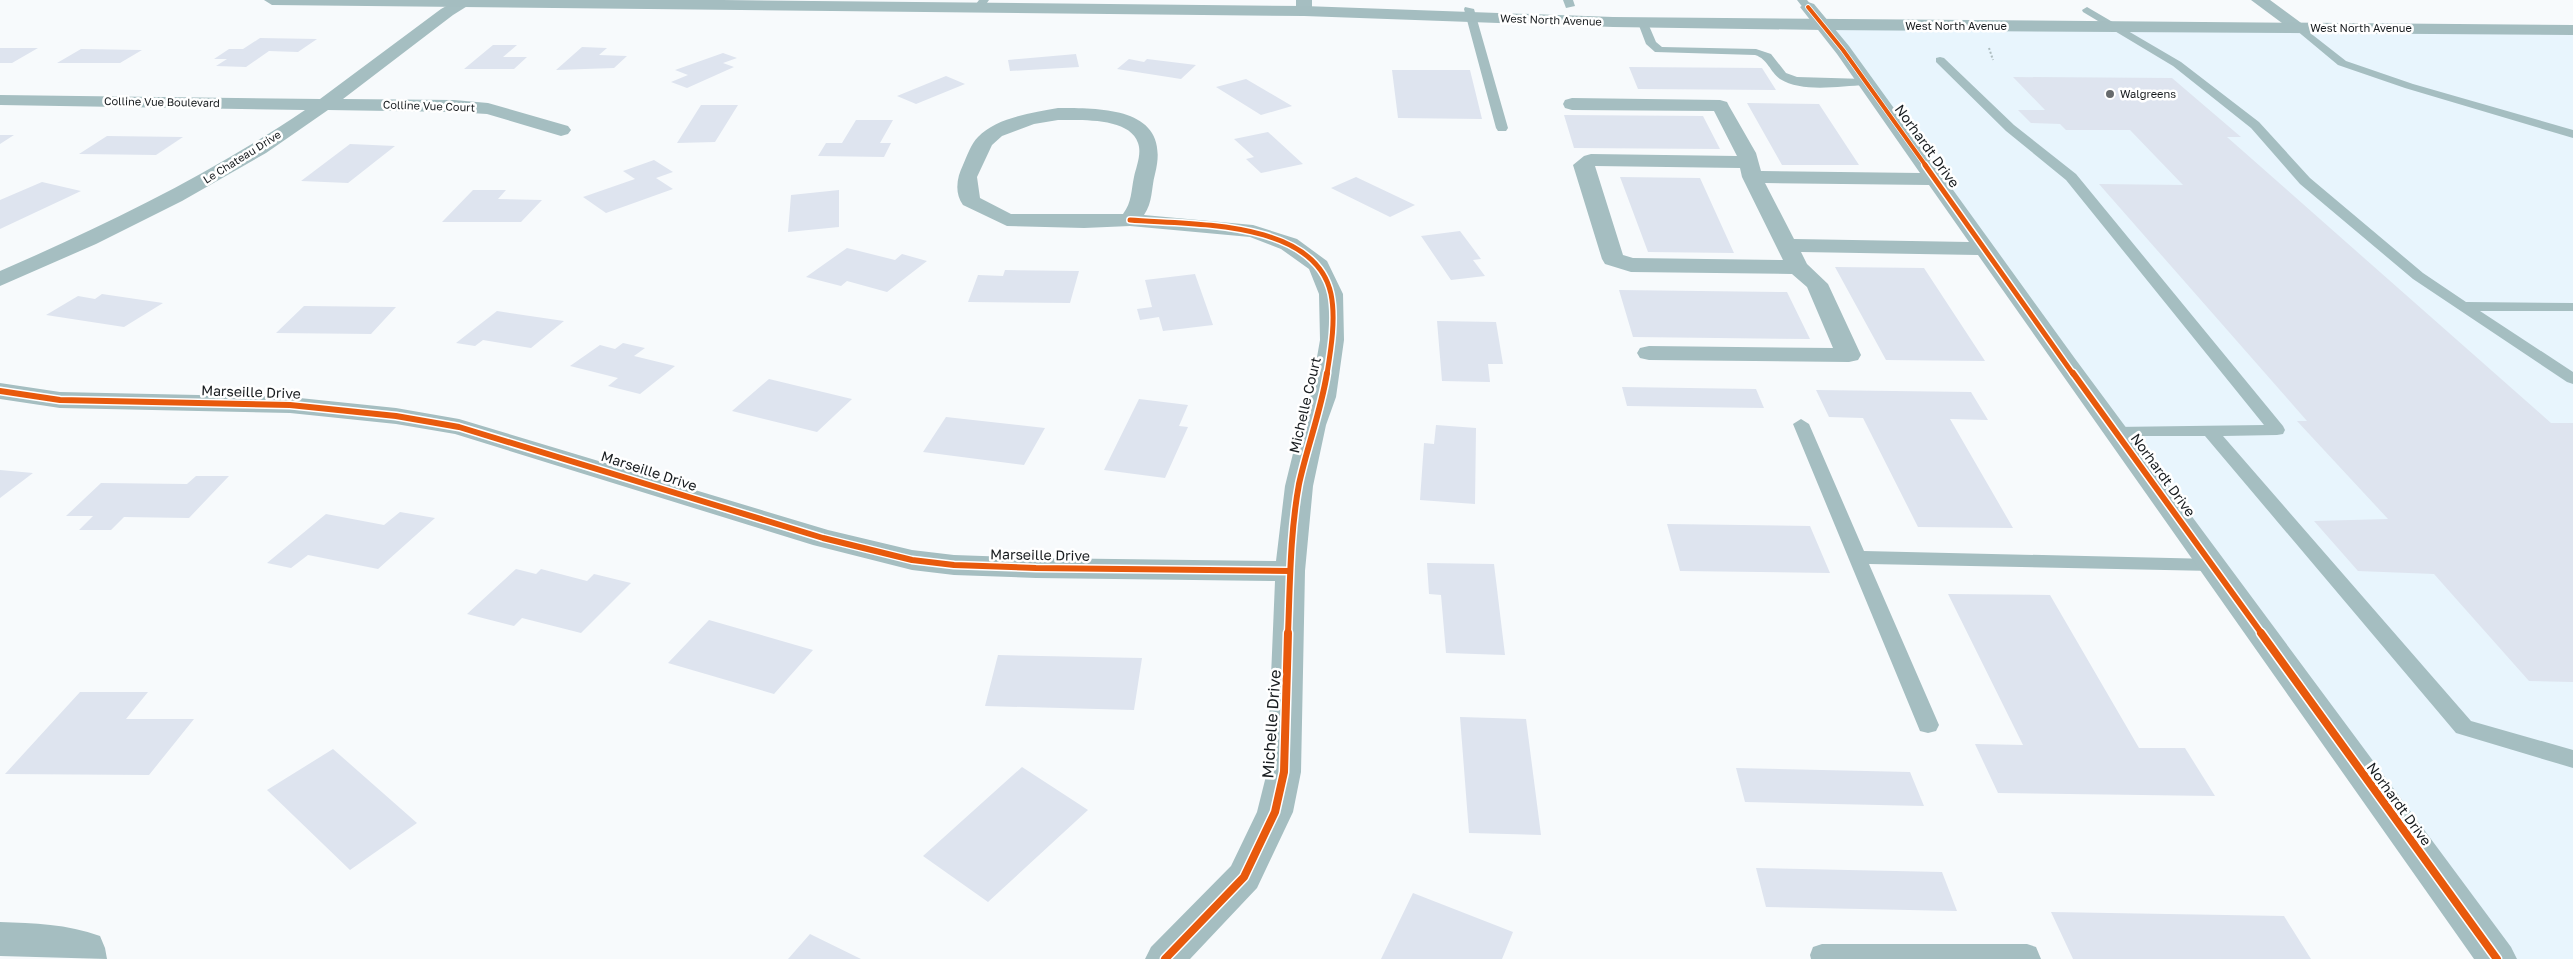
<svg xmlns="http://www.w3.org/2000/svg" width="2573" height="959" font-family="'Golos Text',sans-serif">
  <style>
    .built { fill: #e8f5fd }
    .building { fill: #dee4ef }
    .lines { fill: none; stroke-linecap: round; stroke-linejoin: round }
    .path { stroke: #adbcbf; stroke-width: 2; stroke-dasharray: 2 2; stroke-linecap: butt }
    .service { fill: #a5bec1; fill-rule: evenodd }
    .minor { fill: #a5bec1; fill-rule: evenodd }
    .secondary { fill: #a4bdc0; fill-rule: evenodd }
    .cycleway-far3-casing { stroke: #fff; stroke-width: 5.5 }
    .cycleway-far2-casing { stroke: #fff; stroke-width: 8 }
    .cycleway-far1-casing { stroke: #fff; stroke-width: 9 }
    .cycleway-casing { stroke: #fff; stroke-width: 11 }
    .cycleway-far3 { stroke: #e8590c; stroke-width: 4 }
    .cycleway-far2 { stroke: #e8590c; stroke-width: 5 }
    .cycleway-far1 { stroke: #e8590c; stroke-width: 6 }
    .cycleway { stroke: #e8590c; stroke-width: 8 }
    .poi-dot { fill: #666a6c; stroke: #fff; stroke-width: 2 }
    .labels { text-anchor: middle; stroke-width: 5; stroke-linejoin: round; paint-order: stroke }
    .far-street-label { font-size: 11px; fill: #181c1f; stroke: #fff }
    .far-poi-label { font-size: 11px; fill: #181c1f; stroke: #fff; text-anchor: start }
    .street-label { font-size: 14px; fill: #181c1f; stroke: #fff }
    .near-street-label { font-size: 16px; fill: #181c1f; stroke: #fff }
  </style>
  <rect width="100%" height="100%" fill="#f7fafc"/>
  <path class="built" d="M1823 25 2573 30V959H2497Z"/>
  <path class="building" d="M260 38 317 39 298 52 269 51 246 67 216 66 227 59H214L229 49H243Z
    M493 45H517L503 57H527L514 69H464Z
    M582 47 607 48 599 55 627 56 614 68 556 70Z
    M0 48H38L12 63H0Z
    M81 49 142 50 120 63H57Z
    M723 53 737 58 723 63 734 67 687 88 671 82 688 75 675 70Z
    M1076 54 1079 67 1010 71 1008 60Z
    M1129 59 1144 62 1147 59 1196 65 1181 79 1117 69Z
    M1629 67 1762 68 1776 90 1638 89Z
    M1392 70H1470L1482 119 1398 118Z
    M946 76 965 84 916 104 897 96Z
    M2013 77 2172 78 2241 137H2227L2551 423H2573V682L2529 681 2434 574 2358 571 2314 521 2388 519 2297 421H2307L2099 184 2183 185 2130 130H2066L2060 124 2031 123 2018 110H2045Z
    M1246 79 1292 106 1261 115 1216 87Z
    M1747 103 1819 104 1859 165H1782Z
    M701 105H738L715 142 677 143Z
    M1564 115 1703 116 1720 149 1574 148Z
    M856 120H893L880 143H891L884 157 818 156 826 143H842Z
    M1268 132 1303 164 1261 173 1246 159 1254 157 1234 139Z
    M0 135H14L0 144Z
    M107 136 183 137 156 155 79 154Z
    M350 144 395 146 348 183 301 181Z
    M654 160 673 172 656 178 673 189 606 213 583 197 635 179 623 171Z
    M1356 177 1415 205 1390 217 1331 188Z
    M1620 177 1700 178 1734 253 1648 252Z
    M42 182 81 191 0 229V200Z
    M473 190H506L498 199 542 200 521 222H442Z
    M839 190V227L788 232 791 195Z
    M1460 231 1481 259 1473 260 1485 276 1451 280 1421 236Z
    M847 248 895 260 902 254 927 261 887 292 847 281 841 286 806 277Z
    M1835 267 1924 268 1985 361 1886 360Z
    M1005 270 1079 271 1070 303 968 302 978 275 1003 276Z
    M1195 274 1213 325 1163 331 1159 317 1140 320 1137 309 1152 307 1145 280Z
    M1619 290 1787 292 1810 339 1633 337Z
    M102 294 163 303 124 327 46 315 78 296 95 299Z
    M304 306 396 307 371 334 276 333Z
    M497 311 564 321 531 348 483 340 475 346 456 343Z
    M1437 321 1496 322 1503 364H1488L1490 382 1442 381Z
    M623 343 645 348 634 356 675 366 640 394 608 386 618 378 570 366 600 345 615 349Z
    M769 379 852 399 817 432 732 411Z
    M1622 387 1756 389 1764 408 1627 406Z
    M1816 390 1971 392 1988 420 1950 419 2013 528 1918 527 1863 418 1829 417Z
    M1139 399 1188 405 1179 426 1188 427 1165 478 1104 470Z
    M946 417 1045 428 1024 465 923 452Z
    M1436 425 1476 428 1475 504 1420 500 1424 443 1434 444Z
    M0 470 33 473 0 498Z
    M196 476H229L189 518 124 517 111 530H79L93 516H66L101 483 187 484Z
    M400 512 435 518 378 569 308 555 291 568 267 563 326 514 384 525Z
    M1667 524 1810 526 1830 573 1680 571Z
    M1427 563 1494 564 1505 655 1446 653 1441 595 1429 594Z
    M516 569 536 574 541 569 587 581 594 574 631 583 581 633 522 618 514 626 467 614Z
    M1948 594 2050 595 2139 748H2185L2215 796 1998 793 1975 744 2023 745Z
    M709 620 813 650 774 694 668 663Z
    M998 655 1142 658 1134 710 985 706Z
    M80 692H148L126 719H194L149 775 5 774Z
    M1460 717 1526 719 1541 835 1469 833Z
    M333 749 417 823 350 870 267 790Z
    M1022 767 1088 810 988 902 923 856Z
    M1736 768 1910 772 1924 806 1745 802Z
    M1756 868 1942 872 1957 911 1766 907Z
    M1413 893 1513 932 1502 959H1381Z
    M2051 912 2284 916 2311 959H2073Z
    M810 934 861 959H788Z"/>
  <g class="lines">
    <path class="path" d="M1989 48 1993 60"/>
    <path class="service" d="M979 0H989L982 10 978 11 973 8Z
      M1563 0H1573L1575 6 1566 8Z
      M1797 0H1807L1813 7 1804 9Z
      M1465 7 1474 9 1508 128 1506 131H1498L1496 128 1464 9Z
      M2087 7 2181 62 2259 122 2310 178 2423 273 2466 302 2573 303V311H2480L2573 372V384L2567 382 2413 279 2300 184 2251 128 2173 66 2083 12 2082 10Z
      M1643 20 1647 21 1656 42 1662 47 1756 49 1771 54 1786 73 1797 77 1865 79 1871 82 1865 85C1840 86 1802 93 1780 79 1770 72 1768 59 1755 55L1655 52 1646 44 1638 23Z
      M2300 25 2346 61 2413 84 2573 130V138L2405 88 2338 65 2296 30V26Z
      M1940 57 1944 58 2014 125 2076 174 2283 426 2285 430 2283 434 2277 435 2223 436 2471 721 2573 750V768L2456 733 2205 436H2109L2107 432 2109 428 2115 427 2264 425 2066 180 2006 131 1936 62V58Z
      M1801 419 1809 424 1864 551 2213 559 2220 560 2222 565 2220 570 2213 571 1869 564 1939 725 1936 731 1928 733 1920 731 1793 424Z
      M1822 944H2027L2036 947 2041 959H1811L1810 955 1813 947Z"/>
    <path class="minor" d="M457 0H477L453 15 343 99 454 100 488 103 568 126 571 130 568 134 561 136 487 114 454 112 328 110 266 153 182 201 96 244 0 286V271C106 225 209 175 305 110L0 105V95L320 99 441 9Z
      M1296 0H1312V11L1310 14H1298L1296 11Z
      M2251 0H2270L2308 28 2300 33 2294 32Z
      M1808 2 1814 4 1849 46 2076 360 2511 947 2517 959H2474L1978 255 1801 252 1807 264 1828 284 1861 355 1858 360 1849 362 1649 360 1640 358 1637 353 1640 348 1649 346 1833 348 1807 287 1792 274 1631 272 1605 264 1602 259 1573 165 1584 156 1591 154 1737 156 1714 111 1572 110 1565 108 1563 104 1565 100 1572 98 1720 100 1727 102 1729 106 1756 153 1761 171 1920 173 1837 54 1800 7ZM1595 166 1740 168 1742 177 1783 260 1633 258 1623 255ZM1765 183 1929 185 1969 242 1794 239Z
      M1058 108C1105 108 1172 108 1155 174 1151 189 1153 202 1144 215L1253 225 1297 239 1327 261 1343 294 1344 340 1336 397 1326 425 1313 486 1305 571 1301 772 1293 812 1257 888 1190 959H1145L1151 947 1231 866 1257 812 1267 772 1275 581 1036 578 954 575 912 570 813 545 455 434 396 424 290 413 60 408 0 399V383L60 392 290 397 396 408 459 419 828 530 912 550 954 555 1036 558 1276 561 1285 486 1300 425 1310 397 1320 340 1319 294 1309 269 1281 249 1250 237 1130 226 1084 228 1007 226 963 205C954 193 957 177 963 165 967 156 971 144 978 137 997 117 1032 113 1058 108ZM1058 120C1080 120 1130 117 1138 143 1142 154 1136 167 1134 177 1131 191 1132 202 1123 214H1011L980 198 977 177 992 145 1002 136 1034 124Z
      M0 922C34 923 67 924 100 936L105 948 107 959 0 956Z"/>
    <path class="secondary" d="M264 0H722L1304 6 1613 17 2573 25V35L1823 30 1613 27 1304 16 272 5Z"/>
    <g class="cycleway-far3-casing">
      <path id="cycleway-far3" d="M1808 7 1843 50 1926 166"/>
    </g>
    <g class="cycleway-far2-casing">
      <path id="cycleway-far2" d="M1925 165 2073 374
        M1130 220C1189 225 1315 219 1331 294 1336 319 1331 349 1327 374"/>
    </g>
    <g class="cycleway-far1-casing">
      <path id="cycleway-far1" d="M2073 373 2262 634
        M0 391 60 400 290 405 396 416 459 427 823 538 912 560 954 565 1036 568 1290 571
        M1288 634C1290 585 1290 533 1299 484 1307 447 1321 411 1327 373"/>
    </g>
    <g class="cycleway-casing">
      <path id="cycleway" d="M2261 633 2497 959
        M1165 959 1244 877 1275 812 1284 772 1288 633"/>
    </g>
    <use href="#cycleway-far3" class="cycleway-far3"/>
    <use href="#cycleway-far2" class="cycleway-far2"/>
    <use href="#cycleway-far1" class="cycleway-far1"/>
    <use href="#cycleway" class="cycleway"/>
  </g>
  <circle class="poi-dot" cx="2110" cy="94" r="5"/>
  <g class="labels">
    <g class="far-street-label">
      <text transform="translate(1551 20) rotate(2)" y="4">West North Avenue</text>
      <text x="1956" y="30">West North Avenue</text>
      <text x="2361" y="32">West North Avenue</text>
      <text transform="translate(162 102) rotate(1)" y="4">Colline Vue Boulevard</text>
      <text transform="translate(429 106) rotate(2)" y="4">Colline Vue Court</text>
      <text transform="translate(242 157) rotate(-32)" y="4">Le Chateau Drive</text>
    </g>
    <g class="far-poi-label">
      <text x="2120" y="98">Walgreens</text>
    </g>
    <g class="street-label">
      <text transform="translate(1927 146) rotate(54)" y="5">Norhardt Drive</text>
      <text transform="translate(251 392) rotate(2)" y="5">Marseille Drive</text>
      <text transform="translate(1305 405) rotate(-77)" y="5">Michelle Court</text>
      <text transform="translate(649 471) rotate(18)" y="5">Marseille Drive</text>
      <text transform="translate(2163 475) rotate(54)" y="5">Norhardt Drive</text>
      <text transform="translate(1040 555) rotate(1)" y="5">Marseille Drive</text>
      <text transform="translate(2399 804) rotate(54)" y="5">Norhardt Drive</text>
    </g>
    <g class="near-street-label">
      <text transform="translate(1271 724) rotate(-86)" y="6">Michelle Drive</text>
    </g>
  </g>
</svg>
